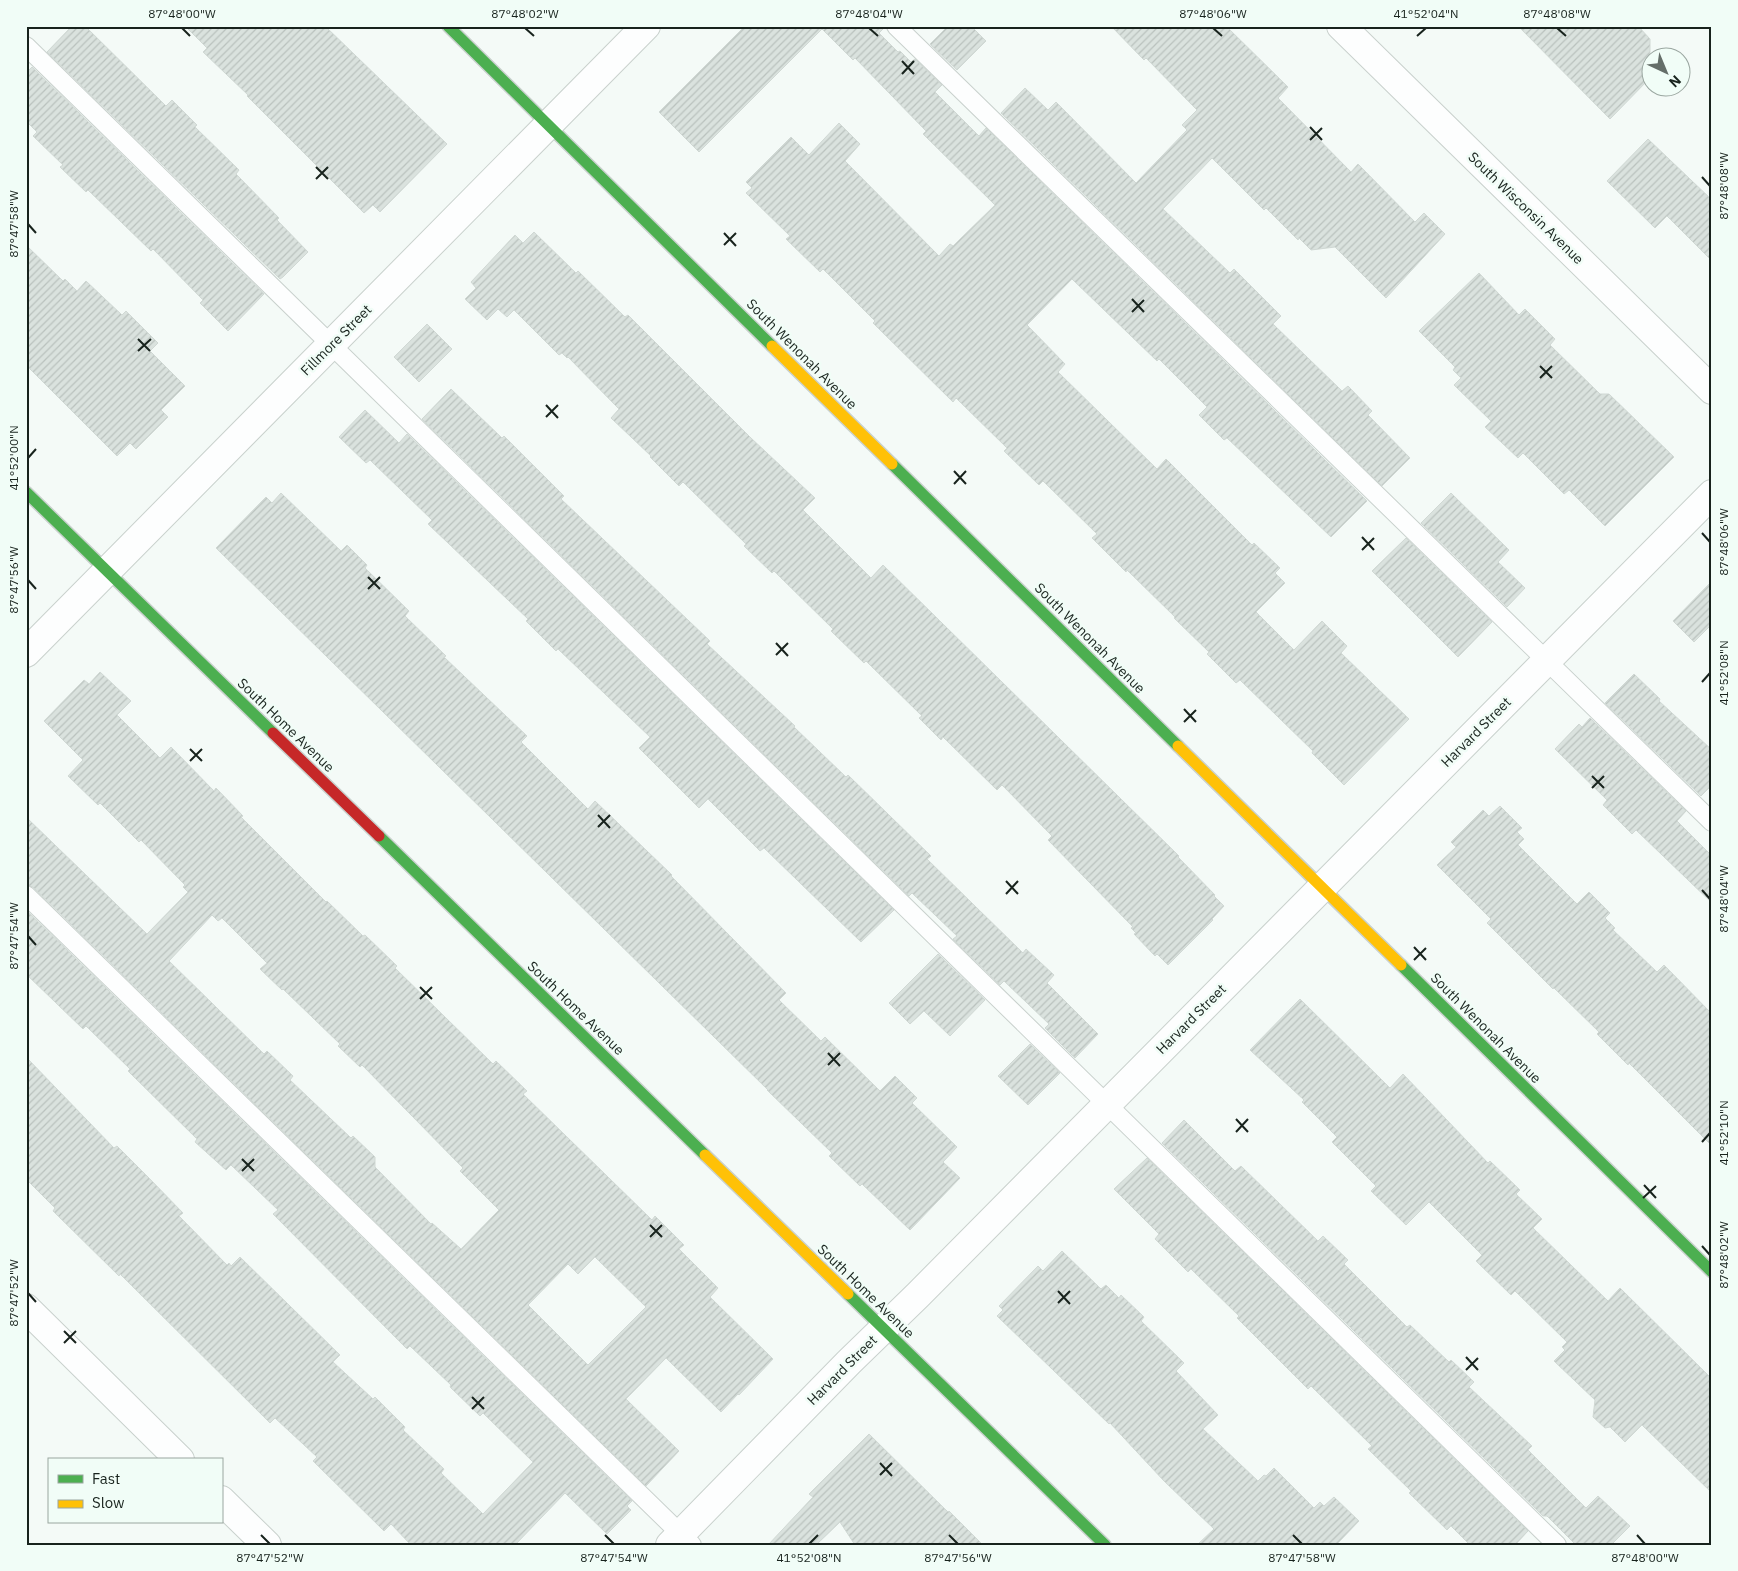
<svg xmlns="http://www.w3.org/2000/svg" width="1738" height="1571" font-family="'IBM Plex Sans',sans-serif">
  <style>
    .building { fill: url(#building-hatch); stroke: #d0d8d4; fill-rule: evenodd }
    .lines { fill: none; stroke-linecap: round; stroke-linejoin: round }
    .lane-casing { stroke: #c9d1cd; stroke-width: 20 }
    .street-casing { stroke: #c9d1cd; stroke-width: 30 }
    .fast-casing { stroke: #c9d1cd; stroke-width: 14 }
    .slow-casing { stroke: #c9d1cd; stroke-width: 14 }
    .jam-casing { stroke: #c9d1cd; stroke-width: 14 }
    .lane { stroke: #fdfefe; stroke-width: 18 }
    .street { stroke: #fdfefe; stroke-width: 28 }
    .fast { stroke: #4caf50; stroke-width: 11 }
    .slow { stroke: #ffc107; stroke-width: 11 }
    .jam { stroke: #c62828; stroke-width: 11 }
    .ticks { fill: none; stroke: #18231d; stroke-width: 2 }
    .labels { text-anchor: middle; stroke-width: 5; stroke-linejoin: round; paint-order: stroke }
    .street-label { font-size: 14px; fill: #18231d; stroke: #f1fdf7 }
    .neatline { fill: none; stroke: #18231d; stroke-width: 2 }
    .ticks-label { font-size: 12px; text-anchor: middle; fill: #18231d }
  </style>
  <defs>
    <pattern id="building-hatch" width="6" height="6" patternUnits="userSpaceOnUse" patternTransform="scale(1.25)"><rect width="6" height="6" fill="#dae2de"/><path d="M-1 1l2-2M0 6l6-6M5 7l2-2" fill="none" stroke="#bac2be"/></pattern>
  </defs>
  <rect width="100%" height="100%" fill="#f4faf7"/>
  <path class="building" d="M72 26H85L166 106 172 100 197 125 195 127 239 170 236 174 279 218 277 220 308 252 283 277 280 279 47 52Z
    M185 26H325L447 144 380 212 373 205 364 213 247 96 248 95 203 52 207 48Z
    M745 26H886L879 33 898 52 900 51 911 62 915 59 942 85 935 92 979 136 986 128 1367 501 1331 537 1227 438 1224 440 1199 415 1207 407 1159 359 1157 361 1072 279 1027 325 1065 364 1058 372 1157 469 1166 459 1252 545 1254 543 1280 568 1275 573 1285 583 1256 612 1294 650 1322 621 1347 646 1341 653 1409 719 1344 785 1312 753 1313 751 1240 680 1236 683 1207 654 1209 652 1174 618 1175 617 1127 570 1126 572 1092 538 1097 534 1043 481 1039 485 1004 451 1007 448 956 398 953 402 873 323 875 321 823 269 820 272 786 239 790 236 746 193 752 188 746 182 791 137 809 155 839 123 860 144 845 161 939 256 950 244 953 246 995 205 923 134 926 131 855 58 853 60 822 29 699 152 659 112Z
    M948 26H971L986 41 957 70 930 44Z
    M1111 26H1226L1288 87 1278 98 1351 172 1358 164 1415 222 1424 213 1445 234 1386 298 1335 247 1311 250 1299 238 1298 240 1266 208 1264 210 1212 158 1163 209 1230 273 1234 269 1281 316 1273 324 1342 391 1348 386 1372 411 1368 415 1410 458 1382 486 1001 113 1025 88 1048 110 1056 102 1136 183 1187 130 1182 125 1197 110 1146 58 1144 60Z
    M1518 26H1638L1650 39V78L1610 119Z
    M32 67 264 294 228 331 200 303 203 300 153 249 151 251 88 190 86 192 60 167 63 165 33 136 37 132 26 121V73Z
    M1648 139 1712 200V261L1667 216 1655 228 1607 181Z
    M534 232 576 273 578 271 625 317 628 315 751 438 815 498 803 510 871 578 883 565 1179 856 1178 857 1215 895 1214 896 1224 906 1212 919 1213 920 1168 965 1157 954 1155 956 1134 934 1136 933 1131 928 1133 927 1048 840 1052 836 1002 785 997 790 943 737 941 740 919 718 922 716 866 661 864 663 831 631 833 629 774 571 772 573 744 546 746 544 683 482 679 486 650 457 651 456 611 418 619 409 568 357 567 358 562 353 559 355 514 310 507 317 498 309 487 320 465 299 476 288 471 282 515 235 523 243Z
    M26 245 63 281 65 279 77 291 86 281 122 315 126 311 158 343 150 351 185 386 161 410 168 417 136 449 130 443 117 456 26 365Z
    M1479 273 1519 315 1525 309 1555 339 1550 345 1600 394H1609L1674 457 1605 526 1569 490 1564 494 1523 453 1518 458 1485 427 1491 421 1454 385 1461 378 1453 370 1455 367 1419 331Z
    M427 324 452 349 419 382 394 357Z
    M451 389 502 438 504 436 564 496 561 499 710 641 707 644 795 726 794 727 846 777 848 775 931 856 927 859 1023 953 1026 949 1054 975 1047 983 1098 1034 1075 1058 1045 1028 1049 1024 1004 981 1000 985 953 939 957 936 912 893 909 896 422 419Z
    M365 410 399 443 407 434 894 910 861 942 764 848 760 851 708 799 699 808 639 748 650 737 558 649 556 651 526 621 528 619 428 524 432 520 370 460 366 463 339 437Z
    M281 493 341 551 347 545 367 565 365 568 409 611 405 616 446 656 444 657 527 736 521 742 588 809 595 801 672 875 671 876 786 993 779 1000 821 1041 825 1037 880 1091 895 1076 917 1098 912 1103 957 1147 943 1162 960 1178 910 1230 862 1184 860 1186 829 1156 832 1153 767 1090H768L216 548 266 497 272 503Z
    M1451 493 1509 550 1498 562 1525 588 1507 607 1421 523Z
    M1406 538 1492 622 1458 657 1372 571Z
    M1712 581V624L1694 642 1673 621Z
    M100 672 131 701 117 715 160 758 171 747 214 791 216 788 243 816 241 817 326 902 327 901 363 936 365 935 397 966 395 968 493 1064 496 1061 527 1091 523 1094 652 1220 655 1216 684 1245 679 1249 718 1288 710 1297 773 1359 739 1395 738 1394 721 1412 666 1358 626 1399 679 1451 646 1486 33 887 26 885V817L147 934 188 892 183 887 185 885 141 840 139 842 100 803 98 805 68 776 83 760 44 721 84 680 89 684ZM212 915 218 921 222 918 267 963 260 969 282 990 283 989 340 1044 338 1046 360 1067 362 1065 463 1168 460 1171 499 1210 461 1249 432 1223 431 1224 375 1167V1157L353 1136 351 1138 290 1080 293 1076 267 1051 264 1054 169 961ZM595 1257 646 1307 588 1365 528 1305 568 1264 578 1274Z
    M1634 674 1660 699 1659 701 1712 750V785L1701 796 1605 703Z
    M1590 718 1686 811 1677 821 1712 856V903L1636 830 1632 834 1603 805 1607 800 1555 749 1579 724 1582 727Z
    M1500 806 1522 828 1517 832 1524 839 1518 845 1577 904 1589 892 1610 913 1605 918 1615 928 1613 930 1657 972 1664 965 1712 1014V1146L1629 1063 1628 1065 1597 1034 1599 1032 1554 988 1553 989 1487 923 1491 919 1437 865 1456 847 1451 842 1483 810 1489 816Z
    M26 910 632 1501 627 1506 631 1510 607 1534 565 1493 515 1545H411L391 1524 384 1531 313 1461 317 1457 275 1418 270 1423 120 1274 119 1276 53 1211 55 1208 26 1179V1057L114 1148 117 1146 147 1176 183 1213 179 1216 227 1265 229 1263 231 1266 240 1257 340 1355 333 1362 373 1399 375 1397 405 1427 403 1430 444 1469 441 1473 483 1514 533 1462 483 1413 480 1416 450 1387 451 1385 410 1346 407 1349 273 1214 278 1210 231 1165 226 1170 195 1142 197 1139 128 1071 130 1069 86 1026 83 1029 26 974Z
    M938 954 985 1000 950 1036 924 1011 910 1024 889 1003Z
    M1300 999 1390 1088 1403 1074 1488 1163 1490 1161 1520 1190 1516 1194 1542 1219 1533 1228 1608 1301 1620 1288 1712 1379V1493L1642 1425 1625 1442 1610 1427 1605 1428 1593 1417 1595 1400 1554 1361 1565 1350 1562 1347 1567 1342 1515 1291 1511 1295 1476 1261 1482 1255 1429 1202 1406 1225 1371 1191 1376 1186 1332 1142 1337 1137 1302 1102 1304 1100 1250 1050Z
    M1030 1044 1060 1073 1028 1105 998 1076Z
    M1184 1120 1235 1171 1241 1166 1318 1241 1323 1236 1348 1260 1344 1264 1407 1327 1410 1325 1449 1362 1451 1360 1474 1382 1469 1387 1532 1446 1528 1450 1586 1508 1598 1496 1630 1526 1611 1545H1576L1547 1516H1543L1162 1143Z
    M1147 1158 1528 1531 1515 1545H1470L1451 1526 1447 1530 1409 1493 1411 1491 1368 1449 1372 1446 1311 1386 1308 1389 1237 1318 1239 1316 1191 1269 1188 1272 1155 1239 1159 1234 1114 1189Z
    M1062 1251 1101 1289 1106 1285 1119 1298 1121 1295 1144 1317 1141 1321 1184 1363 1176 1371 1218 1415 1203 1429 1258 1481 1264 1475 1266 1476 1274 1468 1314 1508 1320 1502 1324 1506 1334 1497 1359 1521 1336 1545H1197L1214 1529 1164 1481 1110 1423 1109 1424 997 1316 1003 1310 999 1306 1038 1266 1043 1271Z
    M869 1434 948 1512 949 1511 983 1545H855L840 1522 816 1545H768L813 1497 809 1494Z"/>
  <g class="lines">
    <g class="lane-casing">
      <path id="lane" d="M896 26 1712 822
        M26 46 1557 1545
        M26 895 692 1545"/>
    </g>
    <g class="street-casing">
      <path id="street" d="M1341 26 1712 390
        M26 653 646 26
        M26 1308 180 1460
        M221 1500 267 1545
        M670 1545 849 1362 918 1295 1712 494"/>
    </g>
    <g class="fast-casing">
      <path id="fast" d="M448 26 772 346
        M892 464 1178 746
        M26 492 273 733
        M379 836 705 1155
        M1401 965 1712 1272
        M848 1294 1105 1545"/>
    </g>
    <g class="slow-casing">
      <path id="slow" d="M772 346 892 464
        M1178 746 1401 965
        M705 1155 848 1294"/>
    </g>
    <g class="jam-casing">
      <path id="jam" d="M273 733 379 836"/>
    </g>
    <use href="#lane" class="lane"/>
    <use href="#street" class="street"/>
    <use href="#fast" class="fast"/>
    <use href="#slow" class="slow"/>
    <use href="#jam" class="jam"/>
  </g>
  <path class="ticks" d="M182 28 190 36M525 28 534 36M869 28 878 36M1213 28 1222 36M1557 28 1566 36M1417 36 1426 28M902 61 914 74M902 74 914 61M1310 127 1322 140M1310 140 1322 128M316 167 328 179M1702 177 1710 186M316 179 328 167M28 224 36 233M724 233 736 246M724 245 736 233M1132 299 1144 312M1132 312 1144 300M138 339 150 351M138 351 151 339M1540 366 1552 378M1540 378 1552 366M546 405 558 418M546 417 558 405M28 458 36 449M954 471 966 484M954 484 966 471M1702 533 1710 542M1362 537 1374 550M1362 550 1374 538M368 577 380 589M28 580 36 589M368 589 380 577M776 643 788 656M776 655 788 643M1702 682 1710 673M1184 709 1196 722M1184 722 1196 710M190 749 202 761M190 761 202 749M1592 776 1604 788M1592 788 1604 776M598 815 610 828M598 827 610 815M1006 881 1018 894M1702 890 1710 899M1006 894 1018 881M28 936 36 945M1414 947 1426 960M1414 960 1426 948M420 987 432 999M420 999 432 987M828 1053 840 1066M828 1065 840 1053M1236 1119 1248 1132M1236 1132 1248 1119M1702 1142 1710 1133M242 1159 254 1171M242 1171 254 1159M1644 1185 1656 1198M1643 1198 1656 1186M650 1225 662 1237M650 1237 662 1225M1702 1246 1710 1255M1058 1291 1070 1304M28 1293 36 1302M1058 1303 1070 1291M64 1331 76 1343M64 1343 76 1331M1466 1357 1478 1370M1466 1370 1478 1358M472 1397 484 1409M472 1409 484 1397M880 1463 892 1476M880 1475 892 1463M261 1535 270 1544M605 1535 614 1544M949 1535 958 1544M1293 1535 1302 1544M1637 1535 1645 1544M809 1544 818 1535"/>
  <g class="labels">
    <g class="street-label">
      <text transform="translate(1526 208) rotate(44)" y="5">South Wisconsin Avenue</text>
      <text transform="translate(336 340) rotate(-45)" y="5">Fillmore Street</text>
      <text transform="translate(802 354) rotate(45)" y="5">South Wenonah Avenue</text>
      <text transform="translate(1090 638) rotate(45)" y="5">South Wenonah Avenue</text>
      <text transform="translate(286 725) rotate(44)" y="5">South Home Avenue</text>
      <text transform="translate(1476 732) rotate(-45)" y="5">Harvard Street</text>
      <text transform="translate(576 1008) rotate(44)" y="5">South Home Avenue</text>
      <text transform="translate(1191 1019) rotate(-45)" y="5">Harvard Street</text>
      <text transform="translate(1486 1028) rotate(45)" y="5">South Wenonah Avenue</text>
      <text transform="translate(866 1291) rotate(44)" y="5">South Home Avenue</text>
      <text transform="translate(842 1370) rotate(-45)" y="5">Harvard Street</text>
    </g>
  </g>
  <rect width="1738" height="1571" fill="none" stroke="#f1fdf7" stroke-width="55"/>
  <rect x="48" y="1458" width="175" height="65" fill="#f1fdf7" stroke="#9aa6a0"/>
  <rect x="58" y="1475" width="25" height="8" fill="#4caf50" stroke="#9aa6a0"/>
  <text x="92" y="1484" font-size="15" fill="#18231d">Fast</text>
  <rect x="58" y="1500" width="25" height="8" fill="#ffc107" stroke="#9aa6a0"/>
  <text x="92" y="1508" font-size="15" fill="#18231d">Slow</text>
  <g transform="translate(1666 72) rotate(136)"><circle r="24" fill="#f1fdf7" stroke="#9aa6a0"/>
  <path d="M0-4L9 19L0 12L-9 19Z" fill="#656e69"/>
  <text y="-8" font-size="14" font-weight="bold" text-anchor="middle" fill="#18231d">N</text>
  </g>
  <rect x="28" y="28" width="1682" height="1516" class="neatline"/>
  <g class="ticks-label">
    <text x="182" y="18">87°48'00"W</text>
    <text x="525" y="18">87°48'02"W</text>
    <text x="869" y="18">87°48'04"W</text>
    <text x="1213" y="18">87°48'06"W</text>
    <text x="1426" y="18">41°52'04"N</text>
    <text x="1557" y="18">87°48'08"W</text>
    <text transform="translate(1724 186) rotate(-90)" y="4">87°48'08"W</text>
    <text transform="translate(14 224) rotate(-90)" y="4">87°47'58"W</text>
    <text transform="translate(14 458) rotate(-90)" y="4">41°52'00"N</text>
    <text transform="translate(1724 542) rotate(-90)" y="4">87°48'06"W</text>
    <text transform="translate(14 580) rotate(-90)" y="4">87°47'56"W</text>
    <text transform="translate(1724 673) rotate(-90)" y="4">41°52'08"N</text>
    <text transform="translate(1724 899) rotate(-90)" y="4">87°48'04"W</text>
    <text transform="translate(14 936) rotate(-90)" y="4">87°47'54"W</text>
    <text transform="translate(1724 1133) rotate(-90)" y="4">41°52'10"N</text>
    <text transform="translate(1724 1255) rotate(-90)" y="4">87°48'02"W</text>
    <text transform="translate(14 1293) rotate(-90)" y="4">87°47'52"W</text>
    <text x="270" y="1562">87°47'52"W</text>
    <text x="614" y="1562">87°47'54"W</text>
    <text x="809" y="1562">41°52'08"N</text>
    <text x="958" y="1562">87°47'56"W</text>
    <text x="1302" y="1562">87°47'58"W</text>
    <text x="1645" y="1562">87°48'00"W</text>
  </g>
</svg>
